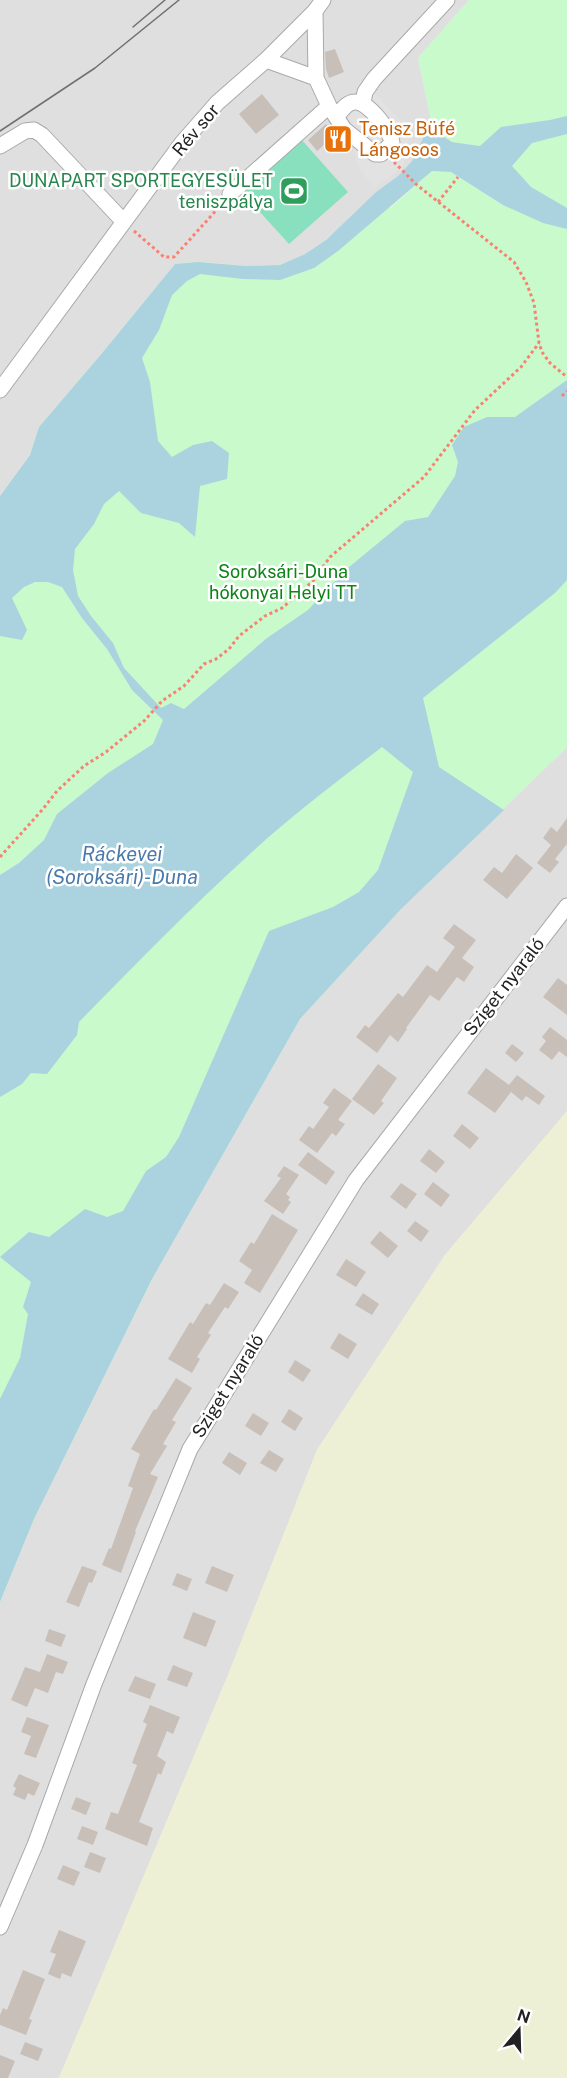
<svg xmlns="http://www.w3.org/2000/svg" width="567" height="2078" font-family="'Public Sans',sans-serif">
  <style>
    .residential { fill: #e0dfdf }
    .farmland { fill: #eef0d5 }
    .park { fill: #c8facc }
    .pitch { fill: #88e0be }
    .parking { fill: #e2e2e2 }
    .water { fill: #aad3df }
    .building { fill: #c7bfb8 }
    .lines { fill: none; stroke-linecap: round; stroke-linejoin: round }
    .minor-casing { stroke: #a9a9a9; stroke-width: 17 }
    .path { stroke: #fa8072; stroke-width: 3; stroke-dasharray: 3 3; stroke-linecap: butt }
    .minor { stroke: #fff; stroke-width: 15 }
    .tram { stroke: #707070; stroke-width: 1.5 }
    .labels { text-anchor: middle; stroke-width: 5; stroke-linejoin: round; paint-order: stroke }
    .food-label { font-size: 18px; fill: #c56008; stroke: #fff; text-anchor: start }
    .street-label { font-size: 18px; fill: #222; stroke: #fff }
    .leisure-label { font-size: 18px; fill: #27864d; stroke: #fff; text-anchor: end }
    .park-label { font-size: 18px; fill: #0c8416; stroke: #fff }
    .water-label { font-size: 20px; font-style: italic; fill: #4a7aab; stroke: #fff }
  </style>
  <rect width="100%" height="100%" fill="#f2efe9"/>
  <path class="residential" d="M0 0H469L418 58 433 130 423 138 412 161 398 176 376 192 326 240 305 254 280 265 245 266 175 264 103 352 39 427 30 455 0 496Z
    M567 747V1111L445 1255 317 1450 228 1675 59 2078H0V1602L34 1519 152 1279 300 1019 401 908Z"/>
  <path class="farmland" d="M567 1111V2078H59L228 1675 317 1450 445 1255Z"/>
  <path class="park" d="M469 0H567V747L401 908 300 1019 152 1279 34 1519 0 1602V496L30 455 39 427 103 352 175 264C182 263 190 262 198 262 224 262 255 271 281 264 320 254 348 219 376 192L390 208 432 171 451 172 502 204 480 146 452 142 433 130 418 58Z"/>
  <path class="pitch" d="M301 139 348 192 289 244 240 190Z"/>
  <path class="parking" d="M365 84 410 130 403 166 374 189 358 166 354 149 328 118Z"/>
  <path class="water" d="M567 116V134L532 143 512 166 531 187 567 208V229L543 223 503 205 451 172 432 171 338 251 314 268 280 280 243 279 200 274 187 281 172 295 159 330 142 358 150 382 158 441 172 457 193 445 212 441 229 453 227 479 200 486 195 537 179 523 141 513 119 491 104 504 94 524 75 549 73 570 78 596 91 616 113 643 124 668 161 708 171 703 184 709 267 638 308 610 343 572 405 521 428 517 455 476 458 462 452 445 464 427 487 417H515L567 380V580L555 593 423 698 439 767 504 810 401 909 300 1019 152 1279 34 1519 0 1602V1399L20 1358 28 1314 23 1307 31 1282 0 1257 29 1232 49 1237 85 1209 107 1217 123 1211 146 1171 166 1157 179 1137 269 931 333 907 359 892 378 870 413 772 382 747C338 781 292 815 251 853 191 907 135 965 79 1022L77 1035 47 1074 31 1073 22 1084 0 1097V875L19 863 44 840 57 814 108 773 153 744 163 720 132 690 107 649 82 618 62 587 48 582H35L24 587 12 598 27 630 22 640 0 636V496L30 455 39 427 103 352 175 264 198 262 245 266 280 265 305 254 326 240 376 192 398 176 412 161 423 138 433 130 452 142 480 146 501 127 550 120Z"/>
  <path class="building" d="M335 49 344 72 329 78 326 69 325 52Z
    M262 94 279 115 256 134 239 114Z
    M326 124 336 134 317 151 308 140Z
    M567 818V844L555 859 559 862 550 873 537 863 551 845 543 838 551 827 557 832Z
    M516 854 533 868 507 899 483 880 494 867 502 873Z
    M454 924 476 940 462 958 474 967 464 982 457 977 439 1001 430 995 406 1028 407 1029 398 1042 390 1035 377 1053 356 1037 365 1025 369 1028 398 993 403 997 427 965 437 972 455 947 443 938Z
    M558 978 567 985V1015L543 997Z
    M550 1027 567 1040V1057L559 1051 552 1060 539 1050 546 1041 542 1037Z
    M512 1044 524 1053 516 1062 505 1053Z
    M378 1064 397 1078 381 1101 384 1103 374 1115 352 1099Z
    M486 1068 509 1085 517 1075 545 1096 539 1105 526 1096 522 1101 511 1092 495 1113 467 1093Z
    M334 1088 352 1101 338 1120 345 1124 336 1136 332 1133 317 1153 299 1140 309 1126 313 1129 329 1107 323 1103Z
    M462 1124 479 1138 470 1149 453 1136Z
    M429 1149 445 1162 436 1173 420 1161Z
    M308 1152 335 1172 326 1185 298 1165Z
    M284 1166 299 1175 286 1194 290 1197 288 1200 291 1202 283 1214 264 1201 281 1178 277 1176Z
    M433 1182 450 1195 441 1207 424 1194Z
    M401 1183 417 1194 406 1209 390 1197Z
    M272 1214 298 1230 260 1293 244 1283 252 1270 239 1261 251 1242 254 1244Z
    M415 1221 429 1231 421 1242 407 1231Z
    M380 1231 398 1246 388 1258 370 1243Z
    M346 1259 366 1272 356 1287 336 1275Z
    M224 1283 239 1292 228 1309 225 1307 208 1333 211 1335 197 1357 200 1359 192 1373 168 1359 190 1322 193 1324 206 1303 210 1305Z
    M363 1293 379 1304 372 1315 355 1305Z
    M339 1333 357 1344 348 1359 330 1348Z
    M295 1360 311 1370 303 1382 288 1372Z
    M176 1378 192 1388 172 1420 176 1422 163 1444 167 1446 150 1474 158 1477 135 1531 136 1532 121 1573 102 1565 109 1548 111 1549 133 1488 128 1486 140 1454 131 1449 154 1409 156 1410Z
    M289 1409 303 1418 295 1431 281 1422Z
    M253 1413 269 1423 261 1436 245 1426Z
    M269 1450 284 1459 276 1472 260 1463Z
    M229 1452 247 1463 240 1475 222 1463Z
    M82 1566 97 1571 92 1583 89 1582 79 1607 66 1602Z
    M212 1566 234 1575 227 1592 205 1583Z
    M177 1573 192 1579 187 1591 172 1585Z
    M193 1612 216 1621 206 1647 183 1638Z
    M49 1629 66 1635 61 1647 45 1641Z
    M47 1654 68 1662 63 1674 56 1672 48 1693 35 1688 27 1707 11 1700 25 1667 40 1672Z
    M173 1665 193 1673 187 1687 167 1680Z
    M135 1676 156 1684 150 1699 128 1691Z
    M150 1705 180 1717 173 1734 167 1731 157 1756 166 1762 161 1775 158 1773 139 1822 153 1828 147 1846 105 1829 111 1812 118 1814 137 1765 132 1763 147 1724 143 1722Z
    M27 1717 49 1725 36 1758 24 1754 31 1736 21 1732Z
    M19 1774 40 1783 34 1796 28 1793 25 1800 13 1795 16 1788 13 1786Z
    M76 1797 91 1803 86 1815 71 1809Z
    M82 1826 98 1832 93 1845 77 1839Z
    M90 1852 106 1858 100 1873 84 1867Z
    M63 1865 80 1872 74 1886 57 1879Z
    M59 1930 86 1941 71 1977 62 1973 60 1979 48 1974 56 1954 50 1952Z
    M23 1970 45 1979 29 2019 32 2020 26 2035 0 2025V2015L3 2008 7 2010Z
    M25 2042 43 2049 38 2061 20 2054Z
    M0 2055 15 2061 8 2078H0Z"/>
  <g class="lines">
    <g class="minor-casing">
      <path id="minor" d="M315 11 316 78 329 106 344 129 375 154H381L392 143C391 131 368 101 355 102 347 102 342 110 337 116
        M266 60 316 78
        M363 103 365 92 374 79 447 0
        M0 146 25 131 34 130 42 135 124 222
        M230 194 329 106
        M0 390 182 143 217 103 266 60 315 11 323 0
        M0 1927 35 1845 94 1684 190 1449 356 1180 567 906"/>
    </g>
    <path class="path" d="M394 162 417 185 514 262 526 282 534 303 539 343 542 352 550 363 567 377
      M438 202 458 177
      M134 231 164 257H174L221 205
      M562 396 567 391
      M0 857 43 809 57 791 84 766 106 752 144 721 162 701 184 686 204 664 216 659 229 649 239 636 265 616 282 608 313 581 330 557 424 477 475 410 521 367 539 343"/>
    <use href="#minor" class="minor"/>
    <path class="tram" d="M133 27 165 0
      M0 131 95 68 179 0"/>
  </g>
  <defs>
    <g id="restaurant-square" transform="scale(1.5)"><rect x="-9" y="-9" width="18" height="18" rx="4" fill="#e8710a" stroke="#fff"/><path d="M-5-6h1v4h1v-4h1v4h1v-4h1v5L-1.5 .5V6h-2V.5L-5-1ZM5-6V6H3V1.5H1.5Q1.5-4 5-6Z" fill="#fff"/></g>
    <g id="stadium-square" transform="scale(1.5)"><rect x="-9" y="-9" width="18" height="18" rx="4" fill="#2e9e5b" stroke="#fff"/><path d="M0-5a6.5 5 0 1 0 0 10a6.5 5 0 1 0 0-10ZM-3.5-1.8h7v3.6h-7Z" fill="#fff"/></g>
  </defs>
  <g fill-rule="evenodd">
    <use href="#restaurant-square" x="338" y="139"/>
    <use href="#stadium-square" x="294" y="191"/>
  </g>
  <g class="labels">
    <g class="food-label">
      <text x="359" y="135">Tenisz Büfé<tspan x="359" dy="21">Lángosos</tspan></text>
    </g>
    <g class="street-label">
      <text transform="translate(196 130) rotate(-50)" y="6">Rév sor</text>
      <text transform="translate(504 987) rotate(-52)" y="6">Sziget nyaraló</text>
      <text transform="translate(228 1386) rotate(-58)" y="6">Sziget nyaraló</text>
    </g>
    <g class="leisure-label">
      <text x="273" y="187">DUNAPART SPORTEGYESÜLET<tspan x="273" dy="21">teniszpálya</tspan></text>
    </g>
    <g class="park-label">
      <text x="283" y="578">Soroksári-Duna<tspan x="283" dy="21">hókonyai Helyi TT</tspan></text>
    </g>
    <g class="water-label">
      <text x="122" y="861">Ráckevei<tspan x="122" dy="23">(Soroksári)-Duna</tspan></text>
    </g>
  </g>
  <g transform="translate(519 2030) rotate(19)" stroke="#ffffff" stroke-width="4.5" paint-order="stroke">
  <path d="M0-4.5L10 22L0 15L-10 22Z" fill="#222222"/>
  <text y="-9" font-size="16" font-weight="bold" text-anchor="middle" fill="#222222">N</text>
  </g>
</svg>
